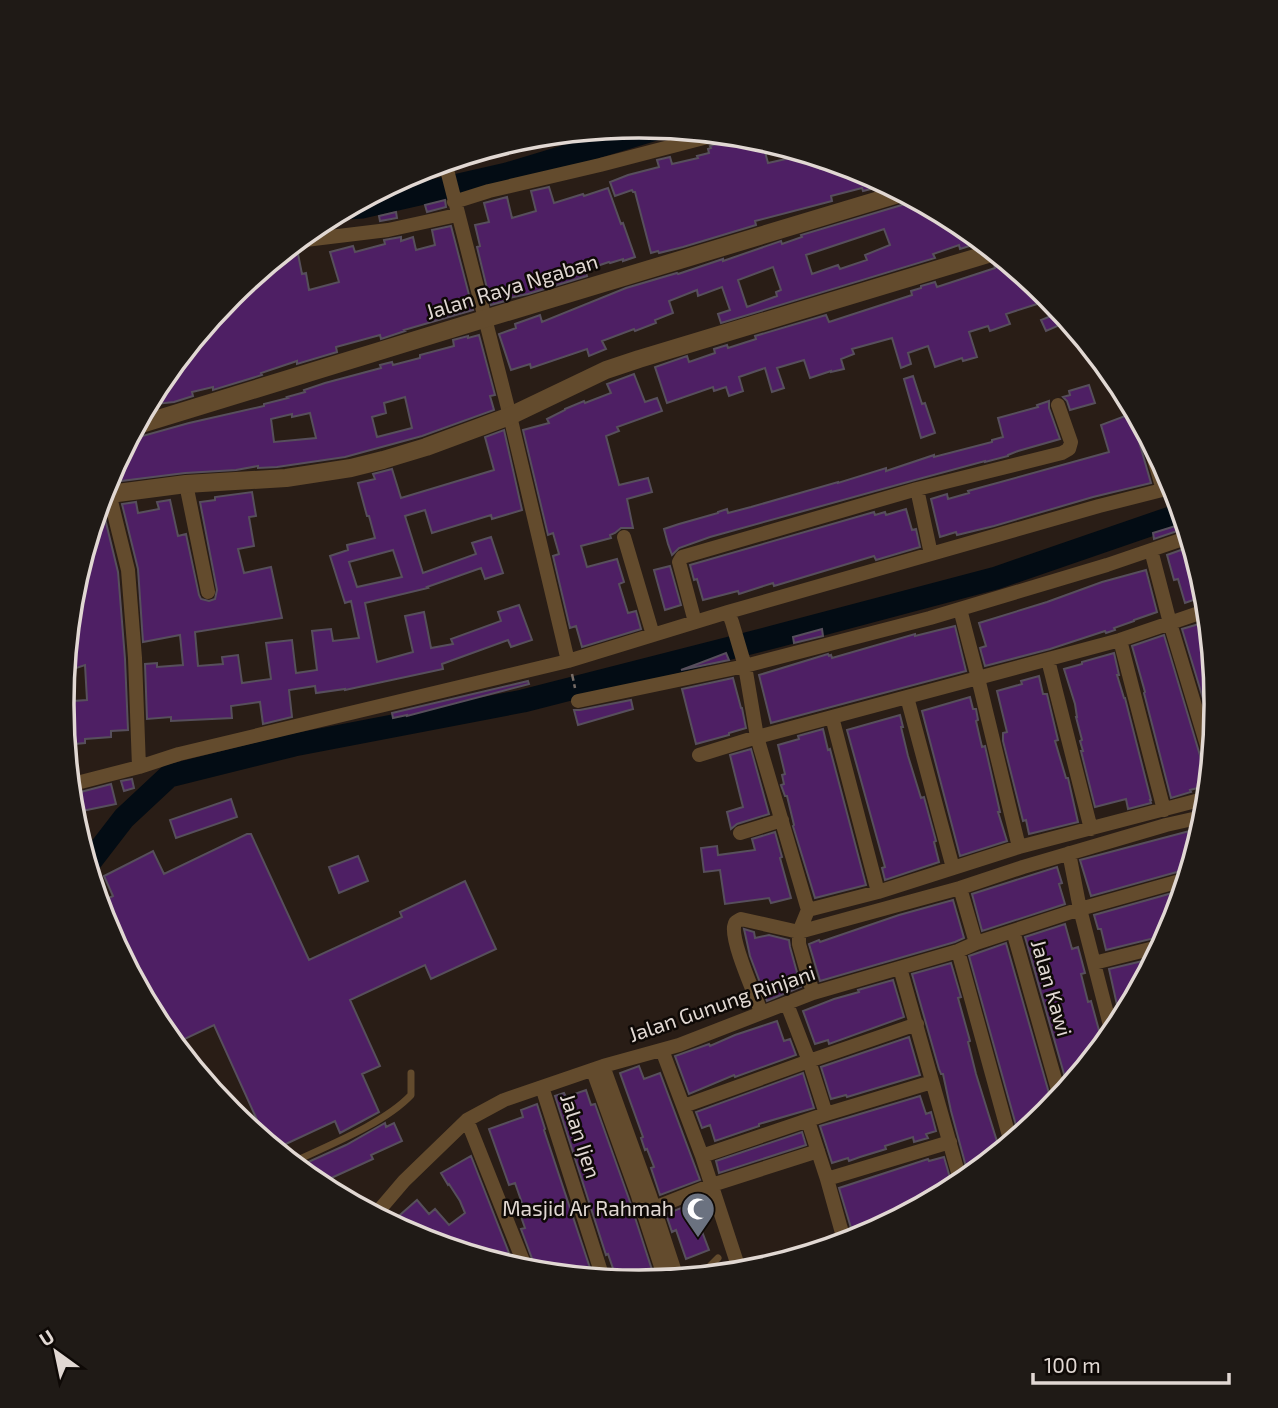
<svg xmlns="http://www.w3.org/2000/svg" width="1278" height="1408" font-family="'Exo 2',sans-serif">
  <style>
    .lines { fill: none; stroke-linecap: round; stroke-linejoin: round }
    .river { stroke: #030c14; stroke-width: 23 }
    .building { fill: #4e1f64; stroke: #574f5c; stroke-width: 2; fill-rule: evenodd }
    .path { stroke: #776c66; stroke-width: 2.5; stroke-dasharray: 7 3.5; stroke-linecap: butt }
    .service { stroke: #634b2d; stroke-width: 7 }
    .minor { stroke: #634b2d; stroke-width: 14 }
    .tertiary { stroke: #634b2d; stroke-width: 18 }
    .labels { text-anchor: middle; stroke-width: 5; stroke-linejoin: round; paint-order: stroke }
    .street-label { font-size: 21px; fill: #e1d8d3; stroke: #0e0906 }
    .poi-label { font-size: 21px; fill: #e1d8d3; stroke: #0e0906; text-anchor: end }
    .rim { fill: none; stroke: #e1d8d3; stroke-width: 3.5 }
  </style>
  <rect width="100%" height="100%" fill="#291d16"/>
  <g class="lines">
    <path class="river" d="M348 208 362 207 507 174 659 128
      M87 866 124 818 169 776 294 745 523 701 777 636 996 578 1182 514"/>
  </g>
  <path class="building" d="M728 135 745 137 747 143 762 141 768 163 808 154 817 157 820 169 838 164 860 170 887 185 863 191 862 188 831 196 832 201 755 221 756 225 683 247 659 253 658 251 651 253 635 192H633L632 190 615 196 610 182 628 175 659 167 657 160 670 157 672 164 698 158 697 156 709 153 708 149 711 148 710 146 725 141Z
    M549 187 554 203 583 194 584 196 608 188 621 224 623 223 635 257 623 261V259L610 263 609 262 585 270 587 276 528 294 504 299 505 301 491 305 477 247 480 246 475 225 489 222 484 203 507 197 512 218 536 211 531 191Z
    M913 199 960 224 982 242 960 249 959 245 933 254 935 258 721 323 718 314 730 310 722 287 698 296 697 290 669 301 673 313 655 320 656 323 635 331 634 329 602 341 606 349 589 356 587 349 531 368 530 364 511 370 499 334 516 328 515 324 540 315 542 322 626 288 677 273 678 274 723 259V261L781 241 782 244 802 237 801 235 905 204ZM884 229 890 245 865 255 867 260 840 269 838 265 812 274 806 255ZM773 267 781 290 776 292 777 296 747 307 738 280Z
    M445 200 446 207 427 212 425 205Z
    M396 212 397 218 380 221 379 216Z
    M451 226 473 310 404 330 405 331 381 339 380 335 336 347 337 352 297 364V361L261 373 262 375 213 390V387L192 392 193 396 174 402 156 404 154 392 159 383 231 295 270 263 288 259V257L298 254 302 274 306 273 309 290 339 282 330 252 353 246 355 252 385 244 384 240 401 237V241L413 237 416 250 435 245 432 230Z
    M1004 259 1029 280 1037 304 1006 314 1010 324 990 331 988 326 969 332 977 357 963 361 962 358 935 367 928 346 908 353 911 364 901 368 892 338 852 349 854 354 841 359 844 369 831 372V371L810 378 804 360 777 368 784 388 772 392 765 368 739 377 743 391 729 396 726 387 714 391 713 387 667 403 655 367 687 356 689 362 715 353 714 349 727 345 728 348 756 339 755 336 826 315 829 322 912 295 911 291 921 288V286L935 282 937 287 995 268 994 264Z
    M1061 312 1069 321 1046 331 1041 320Z
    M479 335 495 395 490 396 494 410 422 436 345 457 277 467 258 468V466L236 470 185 473 105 483 128 440 189 423 264 406V404L288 398 287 397 305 392 304 390 325 383 381 368 380 365 392 362 393 365 420 358V355L454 346 453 340 468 336V338ZM405 397 412 428 377 437 372 417 386 413 384 403ZM310 413 316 438 274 442 271 419 292 414V417Z
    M634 374 645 402 657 398 662 411 617 427 619 431 606 436 619 485 648 478 652 492 627 499 633 528H621L615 533 610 535 611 538 581 546 587 567 617 559 624 582 619 584 628 613 636 611 641 629 582 647 576 626 570 628 553 556 559 554 553 533 548 535 523 430 549 423 547 419 565 410V409L584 401 585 403 611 393 607 384Z
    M913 376 922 404 925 403 935 433 921 438 904 379Z
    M1089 385 1095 403 1070 410 1067 401 1063 397 1070 395 1069 391Z
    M1049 401V408L1060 439 1018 451 1008 455V456L985 462V461L915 480 710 537 679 548 672 555 668 544 664 529 679 524 718 513V512L727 509 728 513 751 507 838 482V483L886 468V471L934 455V457L992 442V440L1003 437 998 418 1038 407 1037 405Z
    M1133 413 1137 425 1139 424 1140 428 1138 432V438L1151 483 1093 497 994 526 957 535 956 532 940 537 931 499 947 494 948 499 969 493 968 491 1109 452 1101 425Z
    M504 430 522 510 492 519 491 515 432 533 425 510 405 516 423 573 476 554 472 543 491 537 503 573 485 579 481 568 427 587 428 588 365 603 377 662 413 652 405 616 424 612 431 648 453 644 451 639 501 621 498 612 519 605 532 640 511 647 508 640 442 664 443 669 345 690V689L316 693 315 686 289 690 292 717 263 724 260 702 231 706 232 718 171 721V717L147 719 145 664 157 663V667L183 665 180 635 143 642 138 569 122 504 136 502 138 513 159 509 157 502 170 500 178 536 186 534 199 595 201 599 209 601 215 599 217 590 200 502 215 500V497L252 492 256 516 249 517 254 546 238 549 244 573 271 567 282 618 195 632 198 666 223 664 222 657 238 655 242 683 271 679 266 643 292 640 296 673 317 670 312 631 331 629 333 641 359 638 351 601 345 603 330 556 348 550 347 545 375 538 369 516H367L358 483 375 479 373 474 392 469 401 498 494 470 485 437ZM393 550 402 577 357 587 349 562Z
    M98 506H102L118 572 125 659 128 730 111 731V737L85 739V743L65 745 63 718H74L73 701 87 700 85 665 70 670 66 656 72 591Z
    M906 509 912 530 916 529 920 547 876 560 874 556 774 586 773 583 739 594 738 591 703 600 697 579 694 580 690 565 874 512 875 515 885 512 886 515Z
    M1185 523 1186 528 1154 539 1153 533Z
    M1192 546 1206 598 1196 601V599L1185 603 1178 579 1174 580 1167 555Z
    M670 566 681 605 665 610 654 570Z
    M1146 570 1157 612 1134 620V621L1114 628 1115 630 1106 633 1105 631 1050 649 985 666 980 648 986 646 979 623 1047 602 1102 582Z
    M1209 621 1217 704 1214 735 1182 629Z
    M955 626 966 671 771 723 759 675 828 654 829 656 831 655 832 658 915 634V636Z
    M822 629 823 636 794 643 793 637Z
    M1164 635 1202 762 1205 766 1210 768 1209 785 1190 790 1191 792 1171 798 1144 693 1145 692 1132 646Z
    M726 653 729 660 681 670 700 663Z
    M1114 653 1119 675H1117L1124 698H1125L1151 800H1150L1151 803 1128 809 1126 799 1095 807 1081 751H1083L1080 741 1082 740 1076 717H1077L1075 704 1064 669 1082 664V662Z
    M1039 676 1043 694H1047L1058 740 1055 741 1066 778H1068L1078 822 1029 834 1026 820 1023 821 1003 741V733L1007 732 997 691 1022 684 1021 681Z
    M733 678 741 708H742L746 728 729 733V735L696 744 682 689Z
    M528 681 529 684 407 716V715L393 718 392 713Z
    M970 697 973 709H976L978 720 976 721 982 747 985 746 1000 812H998L1007 841 960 856 922 711Z
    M631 700 633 709 578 725 574 710H580Z
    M900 715 903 727H901L908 756 921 798 924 797 936 841 934 842 939 862 885 880 882 868 885 867 847 730Z
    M823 729 828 750 830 749 866 885 815 898 793 826 794 825 787 796H785L781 785 784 784 782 775 785 774 778 745 799 739 798 736Z
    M751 749 769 814 737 824 731 829 727 812 743 807 730 755Z
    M132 779 134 788 124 791 121 781Z
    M111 784 116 804 77 812 73 794Z
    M231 799 237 817 176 838 170 820Z
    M1197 829H1202L1190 870H1184L1091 896 1080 860Z
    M775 832 782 857 780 858 791 898 771 903 769 898 725 904 720 870 704 872 701 848 717 846 718 855 755 850 752 839Z
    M247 834H251L309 960 402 917 400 912 465 881 496 949 431 979 425 965 350 1000 380 1066 362 1074 379 1112 340 1133 335 1121 275 1149 268 1144 214 1025 174 1044 158 1025 133 977 99 903 113 896 104 876 153 851 164 874Z
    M358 856 368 881 339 893 329 867Z
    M1057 867 1062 883 1059 884 1065 904 982 931 972 894Z
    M1183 890 1173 925 1167 935 1106 950 1101 929H1098L1094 915Z
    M953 900 964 938 955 942 820 981 809 944 819 940 820 942 899 915Z
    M1065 924 1072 949 1078 947 1085 973 1081 974 1088 1002 1091 1001 1103 1045 1068 1088 1025 937Z
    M744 929 754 932 755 938 769 935 789 940 790 947 801 987 767 1001 750 956Z
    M1006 943 1051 1100 1054 1104 1047 1113 1019 1136 969 956Z
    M1155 958 1131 1003 1117 1005 1109 969Z
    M951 963 961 997 958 998 970 1041 968 1042 976 1074 1000 1151 975 1172 968 1174 951 1111 943 1074H941L939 1069 912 974Z
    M893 980 904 1017 829 1044 828 1040 815 1044 803 1011 834 999 859 992 858 990Z
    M777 1021 784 1041 790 1039 796 1055 735 1077 734 1075 689 1094 675 1056 709 1044 710 1046 735 1035Z
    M909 1037 920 1075 847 1097 846 1095 831 1099 821 1067Z
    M639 1066 644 1079 660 1073 700 1180 660 1195 651 1168 654 1167 647 1149 645 1150 641 1138 643 1137 620 1073Z
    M803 1073 814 1108 759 1124V1126L715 1141 710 1125 702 1128 696 1112Z
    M586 1090 591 1105 595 1104 629 1199 652 1270 630 1278 631 1281 617 1280 608 1254 606 1255 555 1096 564 1093 566 1097Z
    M920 1096 926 1114 931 1112 936 1131 926 1134 928 1138 914 1142 913 1137 885 1146 886 1149 860 1157 849 1161 848 1158 832 1163 820 1126Z
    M537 1104 545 1129 544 1130 593 1277 537 1272 521 1229 525 1228 518 1208 523 1206 515 1183 509 1185 489 1129 523 1117 521 1110Z
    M385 1123 386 1127 394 1123 402 1141 371 1155 373 1159 318 1184 297 1167 346 1145Z
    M802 1132 806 1145 719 1173 716 1161Z
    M471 1156 509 1253 495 1261 482 1257 476 1246 467 1253 418 1238 411 1234 405 1227 403 1230 399 1228 393 1221 417 1200 429 1214 435 1209 449 1225 465 1213 460 1201 449 1184 448 1185 441 1173Z
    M944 1157 953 1188 920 1206 878 1219V1221H871L851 1228 839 1188 928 1159 929 1161Z
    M706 1198 709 1208 695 1213 709 1250 686 1259 676 1230 672 1232 666 1214Z"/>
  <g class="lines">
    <path class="path" d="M572 674 575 688"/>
    <path class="service" d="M291 1163C327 1146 385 1123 411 1095V1073
      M700 1276 718 1258"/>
    <path class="minor" d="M445 162 510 416 568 661
      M454 202 489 191 600 165 719 134
      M297 241 388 230 457 215
      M1147 435 1163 490
      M186 484 208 592
      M917 489 931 554
      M109 493 128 570 135 658 139 767
      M624 537 653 635
      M1151 550 1170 623 1211 759
      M960 609 978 678 1019 847
      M728 612 732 622 745 666 930 618 1107 565 1189 537
      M695 622 679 562 682 557 917 489 1062 453 1069 449 1071 442 1058 405
      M1120 640 1164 810
      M1048 660 1091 829
      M907 697 953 868
      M578 701 745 666 757 737 808 910 799 932V944L813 993
      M832 717 878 892
      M699 755 757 737 1120 640 1208 610
      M69 785 139 767 179 754 568 661 728 612 1099 506 1174 487
      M740 833 782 820
      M1069 853 1080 909 1112 1033
      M960 888 976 943
      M808 910 878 892 1019 847 1207 798
      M1013 931 1060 1097
      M958 951 1011 1143
      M1094 963 1162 946
      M900 968 961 1183
      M787 1004 809 1061 826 1114
      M761 1012C755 994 732 945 734 927 735 921 736 922 741 919L799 932 960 888 1023 867 1166 825 1206 816
      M1108 1017 1126 1013
      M662 1050 702 1156 740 1272
      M603 1066 650 1196 677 1278
      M593 1071 638 1196 665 1279
      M542 1087 603 1278
      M684 1106 809 1061 917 1024
      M467 1120 527 1271
      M808 1121 827 1179 844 1240
      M702 1156 826 1114 932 1082
      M827 1179 950 1142
      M654 1208 712 1185 818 1151
      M375 1215 404 1181 467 1120 504 1100 603 1066 679 1045 813 993 958 951 976 943 1080 909 1187 879
      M810 1253 874 1230"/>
    <path class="tertiary" d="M135 426 484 319 902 193
      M102 495 186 484 286 478 351 468 383 460 426 447 510 416 606 370 639 359 995 252"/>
  </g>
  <defs>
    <g id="mosque-pin" transform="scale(1.75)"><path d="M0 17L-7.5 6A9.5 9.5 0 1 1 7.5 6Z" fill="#6b7280" stroke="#0e0906"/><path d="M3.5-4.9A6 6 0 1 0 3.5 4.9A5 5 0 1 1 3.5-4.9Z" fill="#fff"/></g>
  </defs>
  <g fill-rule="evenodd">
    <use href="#mosque-pin" x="698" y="1209"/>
  </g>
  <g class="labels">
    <g class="street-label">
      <text transform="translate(512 287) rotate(-17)" y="7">Jalan Raya Ngaban</text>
      <text transform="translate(1051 988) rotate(74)" y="7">Jalan Kawi</text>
      <text transform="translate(722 1004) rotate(-19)" y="7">Jalan Gunung Rinjani</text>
      <text transform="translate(580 1136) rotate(72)" y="7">Jalan Ijen</text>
    </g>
    <g class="poi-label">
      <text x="674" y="1216">Masjid Ar Rahmah</text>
    </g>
  </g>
  <path d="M0 0H1278V1408H0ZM639 138H639A565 565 0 0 1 1204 703V705A565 565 0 0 1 639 1270H639A565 565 0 0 1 74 705V703A565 565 0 0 1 639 138Z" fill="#1f1a16" fill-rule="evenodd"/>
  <path class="rim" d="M639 138H639A565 565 0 0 1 1204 703V705A565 565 0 0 1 639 1270H639A565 565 0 0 1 74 705V703A565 565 0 0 1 639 138Z"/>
  <g transform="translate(56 1352) rotate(327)" stroke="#0e0906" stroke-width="5" paint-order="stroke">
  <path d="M0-5L12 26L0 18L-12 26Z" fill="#e1d8d3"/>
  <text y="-10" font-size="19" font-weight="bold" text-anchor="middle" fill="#e1d8d3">U</text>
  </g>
  <path d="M1033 1373v10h196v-10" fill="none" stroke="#e1d8d3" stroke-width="3.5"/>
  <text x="1044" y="1373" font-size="21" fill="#e1d8d3" stroke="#0e0906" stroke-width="5" paint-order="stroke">100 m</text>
</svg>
